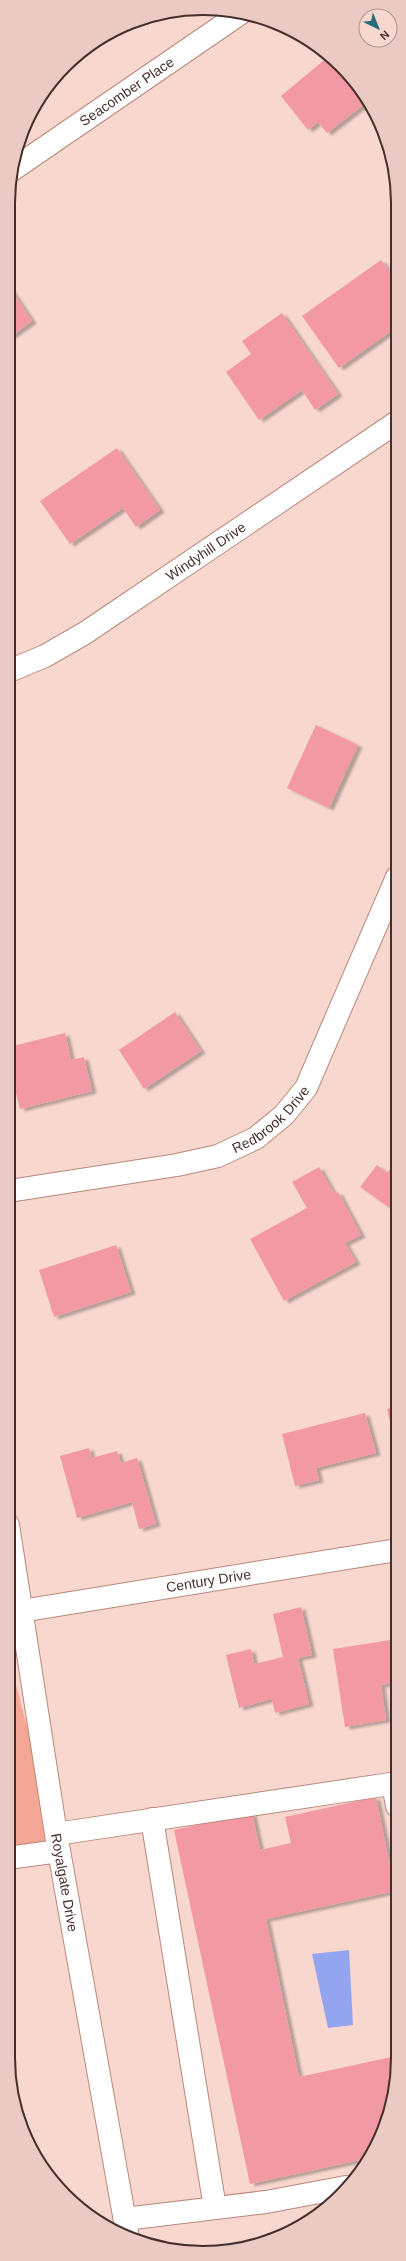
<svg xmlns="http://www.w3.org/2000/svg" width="406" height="2261" font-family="Helvetica,sans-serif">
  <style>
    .green { fill: #f5a795 }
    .water { fill: #93a5ef }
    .building { fill: #f399a3; filter: url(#shadow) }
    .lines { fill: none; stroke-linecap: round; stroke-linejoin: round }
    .minor-casing { stroke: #ba887c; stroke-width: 24 }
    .minor { stroke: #fff; stroke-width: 22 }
    .labels { text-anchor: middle; stroke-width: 4; stroke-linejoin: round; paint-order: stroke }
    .street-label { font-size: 14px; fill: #452f2b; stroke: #f8d7cf }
    .rim { fill: none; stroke: #452f2b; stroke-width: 2 }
  </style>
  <defs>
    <filter id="shadow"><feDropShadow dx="4.5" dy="2.5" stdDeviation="1" flood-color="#0004"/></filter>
  </defs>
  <rect width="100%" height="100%" fill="#f8d7cf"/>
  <path class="green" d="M8 1655 58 1843 8 1849Z"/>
  <path class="water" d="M349 1950 353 2025 328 2028 312 1954Z"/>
  <path class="building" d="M329 56 341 65 366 103 327 133 318 122 308 130 281 96Z
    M381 260 398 283 397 340 391 331 339 368 302 316Z
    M10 288 32 321 10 337Z
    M282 313 338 394 315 410 302 390 259 420 226 372 251 354 242 341Z
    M117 448 160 510 136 527 123 508 70 544 40 501Z
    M316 725 358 745 329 808 287 788Z
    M175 1012 201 1051 144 1089 119 1050Z
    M65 1033 71 1060 84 1057 92 1091 20 1109 9 1065V1047Z
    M397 1160V1213L360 1187 377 1165 387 1173Z
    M319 1167 334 1194 338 1192 361 1235 345 1243 356 1262 284 1301 250 1239 307 1208 292 1182Z
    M116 1245 131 1292 54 1317 39 1270Z
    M397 1406V1447H396L387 1409Z
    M365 1413 376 1453 316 1468 319 1480 295 1486 282 1434Z
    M89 1448 92 1458 117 1451 121 1463 137 1458 156 1524 139 1529 132 1502 77 1518 60 1456Z
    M301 1607 312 1655 298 1658 309 1704 275 1713 272 1699 239 1708 226 1655 251 1649 254 1664 283 1657 273 1614Z
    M397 1639V1682L381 1685 386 1720 345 1727 333 1649Z
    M376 1797 395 1891 266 1919 299 2077 396 2056V2083L369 2158 250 2184 174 1830 252 1813 260 1850 291 1843 285 1817Z"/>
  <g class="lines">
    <g class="minor-casing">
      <g id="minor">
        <path id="s1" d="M12 170 241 13"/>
        <path id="s2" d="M9 671 45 656 85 633 397 422"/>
        <path id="s3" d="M9 1191 177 1165 218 1156 256 1138 284 1115 306 1088 397 877"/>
        <path id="s4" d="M8 1525 56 1834 128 2238"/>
        <path id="s5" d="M21 1611 397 1550"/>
        <path d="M393 1784 397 1806"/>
        <path d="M152 1819 215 2208"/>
        <path d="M56 1834 397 1783"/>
        <path d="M8 1858 59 1851"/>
        <path d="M125 2219 266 2202 346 2187"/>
      </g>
    </g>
    <use href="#minor" class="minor"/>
  </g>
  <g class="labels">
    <g class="street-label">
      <text dy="5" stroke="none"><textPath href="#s1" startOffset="139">Seacomber Place</textPath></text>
      <text dy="5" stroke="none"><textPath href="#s2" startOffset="231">Windyhill Drive</textPath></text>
      <text dy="5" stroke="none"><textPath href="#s3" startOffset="277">Redbrook Drive</textPath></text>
      <text dy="5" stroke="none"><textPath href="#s5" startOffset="190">Century Drive</textPath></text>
      <text dy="5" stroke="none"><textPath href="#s4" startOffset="362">Royalgate Drive</textPath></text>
    </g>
  </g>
  <path d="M0 0H406V2261H0ZM203 15H203A188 188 0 0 1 391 203V2058A188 188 0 0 1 203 2246H203A188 188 0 0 1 15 2058V203A188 188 0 0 1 203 15Z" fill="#eacac2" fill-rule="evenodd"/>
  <path class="rim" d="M203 15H203A188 188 0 0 1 391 203V2058A188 188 0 0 1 203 2246H203A188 188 0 0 1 15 2058V203A188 188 0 0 1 203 15Z"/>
  <g transform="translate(378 28) rotate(137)"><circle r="19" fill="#f8d7cf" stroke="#b0948d"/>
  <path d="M0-3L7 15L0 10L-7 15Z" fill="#256c7a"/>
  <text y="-6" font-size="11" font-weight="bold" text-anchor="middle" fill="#452f2b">N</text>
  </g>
</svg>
